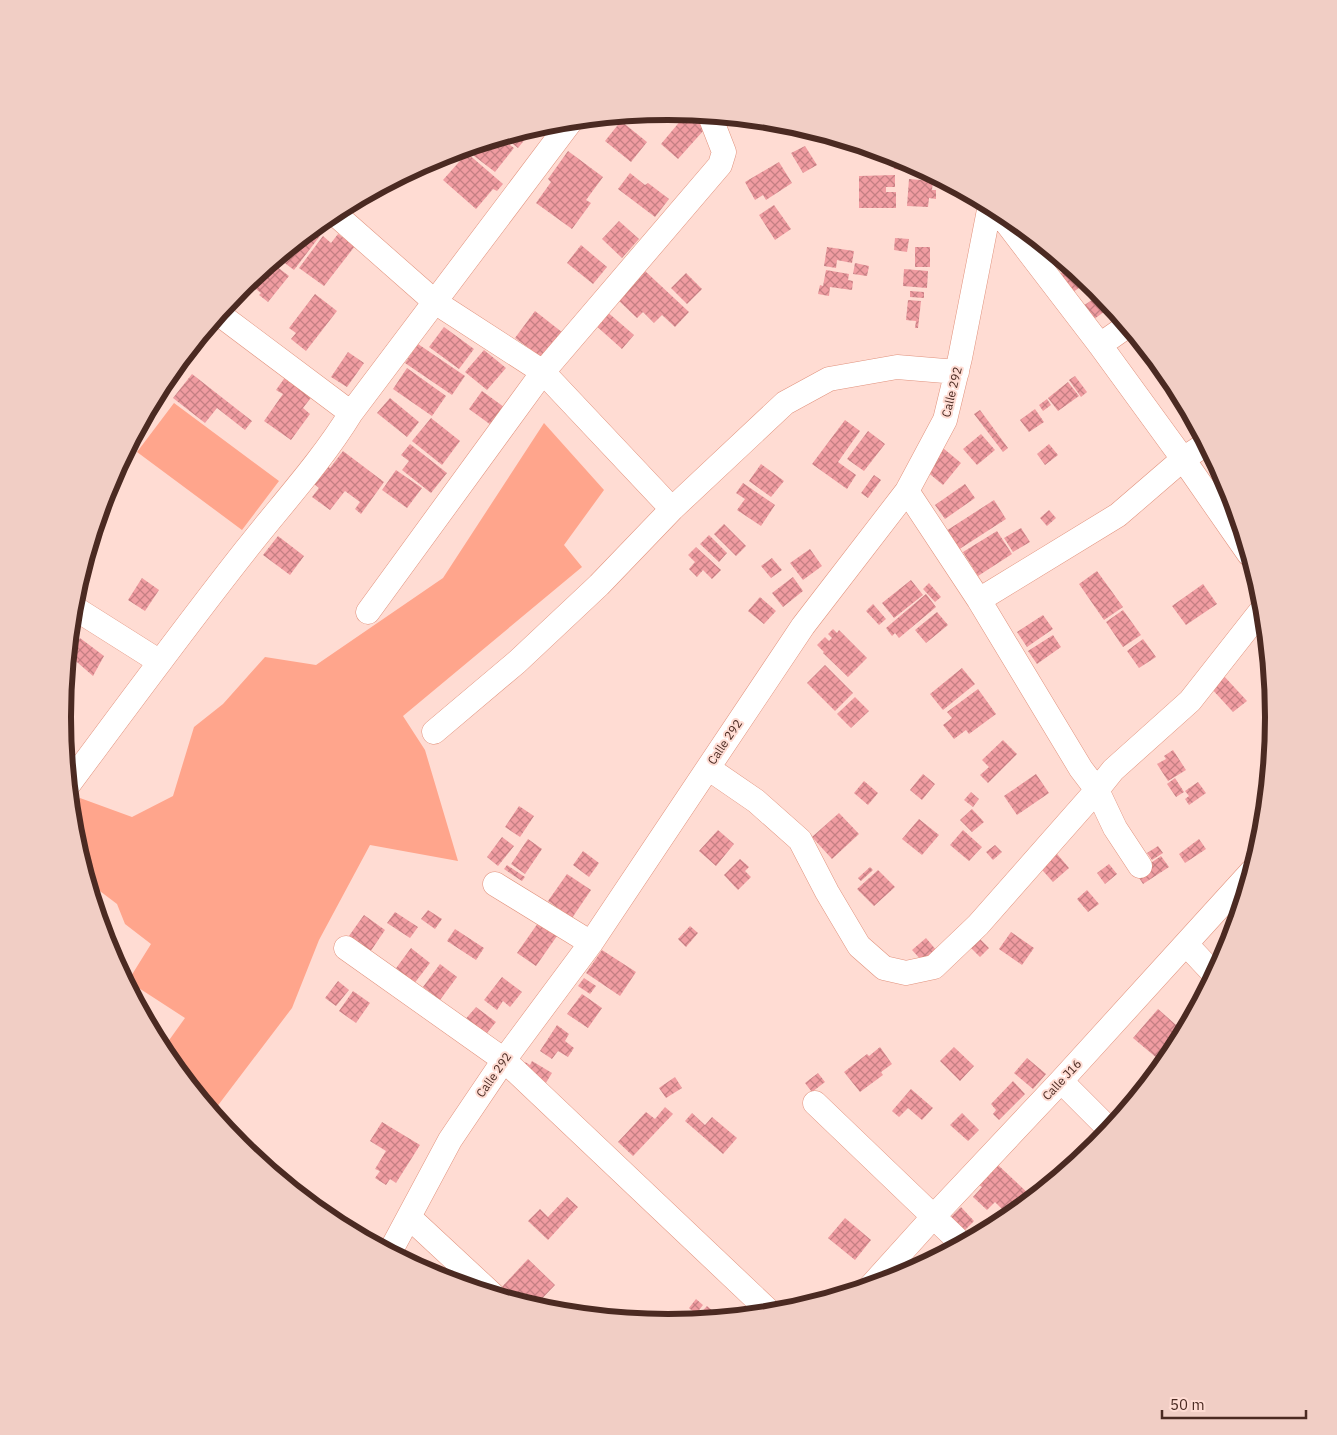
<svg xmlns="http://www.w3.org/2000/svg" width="1337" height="1435" font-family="'IBM Plex Sans',sans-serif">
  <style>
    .grass { fill: #ffa58c }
    .building { fill: url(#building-cross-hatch) }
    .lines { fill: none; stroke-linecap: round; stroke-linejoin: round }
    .minor-casing { stroke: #e1927d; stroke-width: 25 }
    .minor { stroke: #fff; stroke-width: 24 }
    .labels { text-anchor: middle; stroke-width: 4; stroke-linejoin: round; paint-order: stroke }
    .street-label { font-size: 12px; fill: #4b2a22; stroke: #ffdcd3 }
    .rim { fill: none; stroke: #4b2a22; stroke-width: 6 }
  </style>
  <defs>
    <pattern id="building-cross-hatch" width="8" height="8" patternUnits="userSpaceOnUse" patternTransform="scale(1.25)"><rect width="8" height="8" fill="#f09ca1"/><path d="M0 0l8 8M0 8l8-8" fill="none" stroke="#c47f83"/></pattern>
  </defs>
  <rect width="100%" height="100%" fill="#ffdcd3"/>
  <path class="grass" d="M174 403 279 481 242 530 137 452Z
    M544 423 604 490 564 545 582 567 403 716 425 750 458 861 370 845 319 940 292 1008 216 1108 197 1094 162 1050 185 1018 128 981 151 944 125 924 117 904 88 882 74 835 71 809 80 798 132 817 173 796 194 727 223 704 265 657 316 665 443 578Z"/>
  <path class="building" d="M687 113 697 114 704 130 678 159 661 144Z
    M639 114 632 124 622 116H625Z
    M621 121 647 142 631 162 605 141Z
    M527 130 530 133 518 148 505 138 506 136Z
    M501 138 514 148 495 172 465 149Z
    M805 146 817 165 803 173 791 153Z
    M568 151 603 177 586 200 591 203 572 229 536 203 551 182 548 179Z
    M467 153 503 184 497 191 493 189 476 209 443 180Z
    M896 156 914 165 913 171 894 169Z
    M779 162 792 183 766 200 763 195 755 200 745 182Z
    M630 173 645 185 648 183 669 199 655 217 618 189Z
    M895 175V187H886V192H896V208H859V176Z
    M909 179 933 181 932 190H936V199L929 198 928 207 907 206Z
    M774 205 791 229 775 240 759 215Z
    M619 221 639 239 622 258 602 239Z
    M320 224 326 228 294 270 278 258Z
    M338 234 355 246 324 286 299 268 323 236 331 243Z
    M895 238 909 239 907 252 894 250Z
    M581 245 607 267 593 284 567 263Z
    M1045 246 1064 262 1050 272 1036 253Z
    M827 247 854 251 852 263 837 260 836 268 824 266Z
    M915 247H930V267H915Z
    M272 263 289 276 268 302 259 295 261 293 252 286Z
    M855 263 869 266 867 276 853 274Z
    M1070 267 1088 282 1067 296 1055 277Z
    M904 269 928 271 927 288 903 286Z
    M644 270 689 312 675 327 662 315 654 323 643 312 637 318 617 299Z
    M826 270 849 274 848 280 853 281 852 290 830 287 829 296 818 294 820 285 823 286Z
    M686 273 702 289 687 304 671 288Z
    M910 291 924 292V298L910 297Z
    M315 294 337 311 306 351 291 339 296 333 289 328Z
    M1101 294 1111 307 1087 324 1077 310Z
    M908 300 921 301 918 328H915L916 321 906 320Z
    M605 310 634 335 622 349 593 323Z
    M535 311 563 333 544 359 515 338Z
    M444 327 474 349 459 369 429 347Z
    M418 344 465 376 452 395 405 363Z
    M484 350 506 368 487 390 465 372Z
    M348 352 364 363 347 387 331 377Z
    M407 368 446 396 432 416 393 389Z
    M192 374 252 421 245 430 217 408 205 423 173 398Z
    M286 376 313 395 303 408 310 414 291 440 264 421 283 394 276 390Z
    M1075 376 1087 392 1081 397 1069 380Z
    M1068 382 1079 396 1058 411 1048 398Z
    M482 391 504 407 491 425 469 409Z
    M390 398 419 422 407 437 377 413Z
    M1047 399 1051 405 1043 411 1039 405Z
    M1035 409 1044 422 1029 432 1020 420Z
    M980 410 1008 448 1003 452 974 414Z
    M431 418 460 441 442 465 412 441Z
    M845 420 860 431 838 462 856 475 847 489 812 464Z
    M868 431 885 444 864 471 847 459Z
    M981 434 995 450 977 465 963 449Z
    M410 444 447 473 431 493 402 470 409 461 401 455Z
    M1049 444 1058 455 1045 465 1037 454Z
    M943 448 961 463 943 485 925 470Z
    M343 451 384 482 361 514 355 509 360 502 345 491 330 510 312 497 319 488 314 484 327 466 330 468Z
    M761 464 784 481 771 497 749 481Z
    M396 470 422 488 407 508 382 490Z
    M874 475 881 480 868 498 861 493Z
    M743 483 775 505 761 526 737 510 745 499 736 493Z
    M965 484 975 498 945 519 935 505Z
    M994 500 1006 519 958 550 946 531Z
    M1049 510 1056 518 1047 526 1040 518Z
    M724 524 746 546 736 556 714 534Z
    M1021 528 1030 542 1013 552 1004 538Z
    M997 531 1012 554 978 576 963 552Z
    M709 535 727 553 719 562 700 544Z
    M278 536 304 556 290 575 263 555Z
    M696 547 721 570 712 579 703 570 697 577 689 569 695 562 688 555Z
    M810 549 822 566 803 580 790 563Z
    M772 558 782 570 771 578 761 566Z
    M1097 571 1123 607 1104 620 1079 584Z
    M793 577 803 591 783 607 772 593Z
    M142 578 159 590 145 611 128 600Z
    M911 580 923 595 894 618 882 603Z
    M929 583 941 597 935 602 923 589Z
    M1203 584 1217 604 1186 625 1172 606Z
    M926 594 936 607 899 638 895 633 892 636 886 628Z
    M760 597 776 611 764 624 748 611Z
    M873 604 886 619 879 625 866 611Z
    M1123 610 1141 635 1123 647 1106 622Z
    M937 612 948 625 926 643 915 630Z
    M1043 615 1053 629 1027 647 1017 632Z
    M833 629 837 633 839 630 867 658 848 677 823 653 824 652 817 645 825 637 829 641 832 638 828 634Z
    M1053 635 1061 647 1037 664 1028 651Z
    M80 638 104 656 93 676 70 656Z
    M1143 639 1156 657 1139 668 1127 651Z
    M825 665 853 693 835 711 807 683Z
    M962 668 975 684 943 710 930 694Z
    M1223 675 1247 701 1233 712 1210 687Z
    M978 689 996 714 969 734 966 730 954 739 943 725 952 718 947 712Z
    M855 697 869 711 851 728 837 714Z
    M1003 740 1017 754 988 783 980 775 989 767 982 760Z
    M1173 750 1186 770 1168 781 1157 764 1166 759 1164 756Z
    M923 774 935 784 922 800 910 790Z
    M1036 774 1049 793 1017 815 1004 796Z
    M1175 778 1184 792 1176 797 1167 784Z
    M864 781 878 793 868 805 854 793Z
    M1198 782 1206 793 1189 805 1185 799 1189 796 1185 791Z
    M971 792 979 799 973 807 964 800Z
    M519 806 534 816 520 837 505 827Z
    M972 809 984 822 972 832 960 820Z
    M839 813 859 834 832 859 812 837Z
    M919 819 939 835 922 855 902 839Z
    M718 830 734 844 716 866 699 851Z
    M963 830 982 847 969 861 950 845Z
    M502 837 514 846 498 866 487 857Z
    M528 839 542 849 525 874 511 864Z
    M1199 839 1206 849 1185 863 1179 854Z
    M995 845 1002 852 993 860 986 852Z
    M1158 846 1163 853 1152 860 1147 853Z
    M1052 848 1069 868 1053 882 1035 862Z
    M583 851 599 863 589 877 573 865Z
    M1161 856 1169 867 1143 884 1136 873Z
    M740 859 749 867 745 871 751 877 738 890 724 875Z
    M1109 864 1117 874 1105 884 1097 873Z
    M507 865 525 877 522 881 504 869Z
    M870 867 873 870 861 881 858 878Z
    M878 870 895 887 874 906 857 889Z
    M567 874 591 890 572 918 548 901Z
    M1087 890 1099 904 1088 912 1077 899Z
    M428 910 442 919 435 929 421 919Z
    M395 912 418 927 410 938 387 923Z
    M364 915 385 930 368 955 346 940Z
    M538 923 557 936 536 966 517 953Z
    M690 926 698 933 686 947 678 939Z
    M455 929 484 948 476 960 447 941Z
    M1011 932 1034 948 1022 965 999 949Z
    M974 933 989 948 980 957 965 942Z
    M926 938 937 951 924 963 912 950Z
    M411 948 430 963 410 989 391 975Z
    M602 950 636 972 620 996 586 973Z
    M440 964 457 977 440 1000 423 987Z
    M502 977 522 992 510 1007 503 1001 497 1010 484 1000Z
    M584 978 596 986 590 994 578 986Z
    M338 981 349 990 336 1006 325 998Z
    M353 991 370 1003 356 1023 339 1011Z
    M582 994 602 1008 588 1028 567 1014Z
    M476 1007 496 1022 482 1039 462 1023Z
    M1158 1009 1184 1032 1172 1054 1164 1064 1133 1038Z
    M557 1025 569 1034 565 1041 574 1048 568 1057 558 1051 552 1059 540 1051Z
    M880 1047 892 1064 881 1072 883 1075 860 1092 844 1072 867 1054 869 1056Z
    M954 1047 974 1066 960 1081 940 1061Z
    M1027 1058 1046 1074 1033 1089 1014 1073Z
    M532 1061 552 1073 544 1086 519 1071 525 1062 530 1065Z
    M818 1073 825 1082 812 1092 805 1083Z
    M675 1077 682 1088 666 1098 659 1088Z
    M1013 1081 1025 1094 999 1120 993 1114 996 1110 991 1104Z
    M911 1089 933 1108 922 1120 908 1108 899 1117 892 1111Z
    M665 1107 673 1114 633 1156 618 1142 646 1112 655 1119Z
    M692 1113 705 1125 712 1117 737 1138 723 1154 685 1121Z
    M962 1113 979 1130 968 1141 950 1125Z
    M382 1122 420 1145 396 1183 390 1179 386 1185 375 1178 380 1171 375 1169 386 1151 370 1141Z
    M998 1165 1030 1195 1009 1216 995 1202 987 1210 973 1197 982 1187 979 1185Z
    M567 1197 578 1207 548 1240 528 1221 540 1209 548 1217Z
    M961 1207 974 1221 961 1234 948 1220Z
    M845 1218 871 1240 855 1260 828 1238Z
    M528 1259 555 1285 534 1307 512 1300 500 1289Z
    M696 1299 703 1305 696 1314 689 1308Z
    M707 1306 721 1318 693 1321Z"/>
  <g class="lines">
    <g class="minor-casing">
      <path id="minor" d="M996 209 1100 345 1183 459 1249 554
        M334 213 435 302 543 372 672 509
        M219 314 351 413
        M1100 345 1127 326
        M907 491 979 600 1081 769 1097 790 1115 828 1140 866
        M979 600 1118 515 1183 459 1206 444
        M73 607 160 662
        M368 612 543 372 720 165 724 152 710 116
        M434 732 517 662 599 585 672 509 785 403 829 379 897 367 957 372
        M708 768 756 801 800 840 827 892 859 946 884 968 906 973 934 967 978 925 1097 790 1113 770 1190 701 1264 607
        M69 784C127 706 185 627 245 551 281 505 321 462 351 413L571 121
        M495 884 591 943
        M1186 944 1215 975
        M346 948 504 1060 771 1313
        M1061 1081 1110 1130
        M815 1103 962 1244
        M409 1217 493 1295
        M390 1252 450 1140 504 1060 591 943 803 626 907 491 945 420 960 358 990 205
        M870 1287 934 1216 1061 1081 1252 871"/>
    </g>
    <use href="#minor" class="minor"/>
  </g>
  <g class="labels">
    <g class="street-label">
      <text transform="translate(952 392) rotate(-76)" y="4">Calle 292</text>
      <text transform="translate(725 742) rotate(-56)" y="4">Calle 292</text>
      <text transform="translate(494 1075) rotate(-55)" y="4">Calle 292</text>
      <text transform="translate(1062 1080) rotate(-47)" y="4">Calle J16</text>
    </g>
  </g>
  <path d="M0 0H1337V1435H0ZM71 717a597 597 0 1 1 1194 0a597 597 0 1 1-1194 0Z" fill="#f1cec5" fill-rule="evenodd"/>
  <path class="rim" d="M71 717a597 597 0 1 1 1194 0a597 597 0 1 1-1194 0Z"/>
  <path d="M1162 1410v8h144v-8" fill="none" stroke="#4b2a22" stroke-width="2.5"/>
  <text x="1170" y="1410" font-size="15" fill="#4b2a22" stroke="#ffdcd3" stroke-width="4" paint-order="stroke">50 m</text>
</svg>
